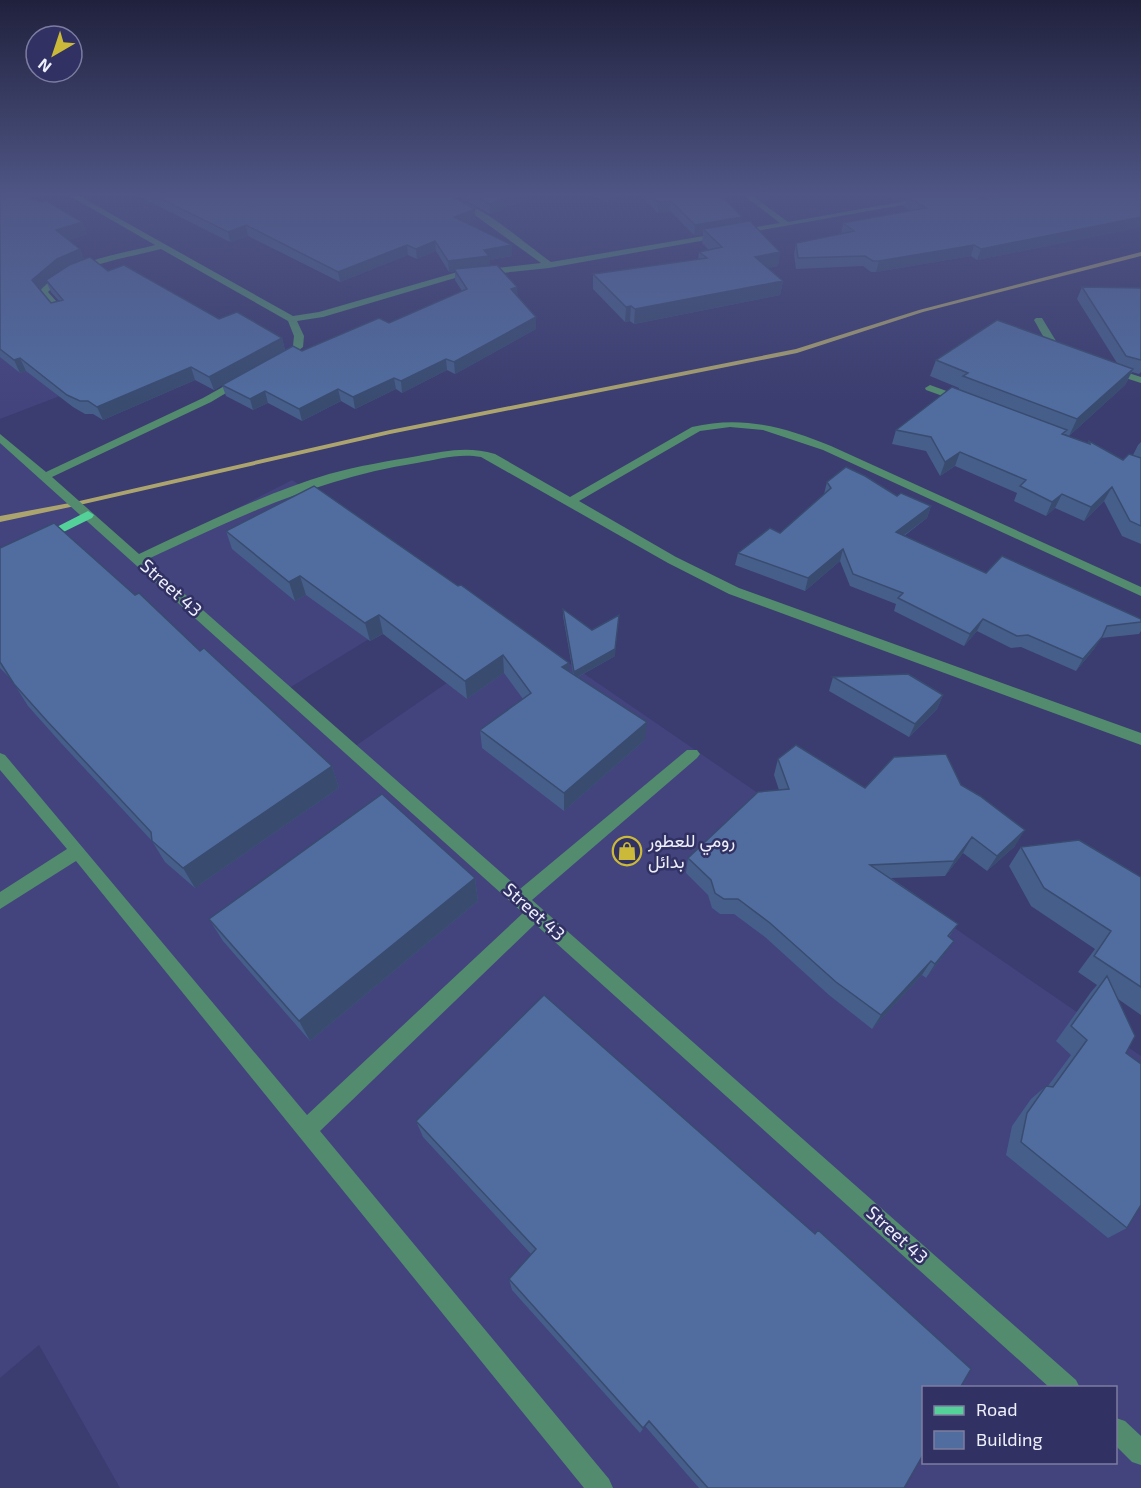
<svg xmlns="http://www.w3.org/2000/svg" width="1141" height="1488" font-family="'Exo 2',Vazirmatn,sans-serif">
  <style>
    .built { fill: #43437e; fill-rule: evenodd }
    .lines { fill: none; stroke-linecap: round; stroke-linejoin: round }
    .stream { fill: #aca46e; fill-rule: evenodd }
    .minor { fill: #538b6f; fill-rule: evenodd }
    .major { fill: #53d199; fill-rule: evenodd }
    .wall { fill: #465e8a; fill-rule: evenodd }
    .shaded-wall { fill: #394c70 }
    .building { fill: #516da0; stroke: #394c70; stroke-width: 1.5 }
    .labels { text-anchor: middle; stroke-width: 5; stroke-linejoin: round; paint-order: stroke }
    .street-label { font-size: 18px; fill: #eff0fd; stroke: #313163 }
    .poi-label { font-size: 18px; fill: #eff0fd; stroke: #313163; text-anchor: start }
  </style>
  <rect width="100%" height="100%" fill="#3b3c6f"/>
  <path class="built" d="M0 315 138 366 0 419Z
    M0 437 138 559 292 480 455 586 286 690 351 749 522 631 1141 1056V1488H120L39 1345 0 1378ZM924 1388H1116V1462H924Z"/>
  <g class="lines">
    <path class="stream" d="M1141 252V256L923 312 797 353 390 434 75 506 0 522V516L75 502 390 430 796 349 919 310Z"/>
    <path class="minor" d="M70 196H79L293 316 319 312 454 273 541 263 469 211 438 196C474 196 521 241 551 262L780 223 745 196H753L788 222 934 196H953L549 268 455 278 323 317 297 321 304 336 303 347 281 363 276 360 278 358 293 346 294 336 288 321 161 249C124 259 76 264 48 292L66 312 58 314 39 292C65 261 117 255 155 245Z
      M1036 318H1042L1056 341 1068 349V353C1050 355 1042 333 1034 320Z
      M1110 367 1141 377V383L1107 372V368Z
      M237 379 246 381 211 402 52 477 139 554C201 525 263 494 329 474 358 466 388 461 418 456 445 451 468 446 495 454L570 497 692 427C742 415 785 427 831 446L1141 587V596L823 450 763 430 730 427 700 431 579 501 676 557 739 588 1141 733V745L729 594 668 563 481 457C459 453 439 459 417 463 315 479 239 517 146 560L520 889 687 750H697L700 754 697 758 532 900 1076 1380 1080 1388H1050L535 924 320 1131 609 1479 613 1488H584L76 861 0 909V892L67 849 0 770V753L5 755 307 1115 523 913 0 443V434L46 472 203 398Z
      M930 385 966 398 967 400 962 403 926 390 925 388Z
      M1116 1418 1125 1421 1141 1436V1465L1132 1462 1116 1446Z"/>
    <path class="major" d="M88 511 94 515 92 518 47 540H39L37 537Z"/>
  </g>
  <path class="wall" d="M0 196 82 222 87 234 68 240 80 249 84 259 108 271 219 319 282 338 285 350 302 351 389 323 462 291 455 280V271L449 272 436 251 417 259 408 255 340 282 248 236 230 242 138 196H452L476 219 466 223 512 256 490 260V266L517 296 536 329 455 374 447 370 402 393 396 389 355 409 341 401 302 421 268 403 253 410 226 396 222 385 214 390 195 380 103 420 93 414H85L73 407 26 371 20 373 0 357ZM47 283 51 292 59 301 51 303 40 290Z
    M454 196H535L490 214 467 201Z
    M593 196H627L608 203Z
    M640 196H728L723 197 742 222 780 252 778 266 768 268 783 281 780 295 634 324 630 321 625 322 593 289V274L698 260 699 252 709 250 702 243 703 234 694 235 670 211 658 213Z
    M887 196H977L982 199 1141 196V227L977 260 971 256 876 272H871L863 266 796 269 794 254 796 243 841 234 843 223 911 211 904 207 906 199 894 201Z
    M1082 287 1141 288V372L1139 374 1132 372 1125 385 1069 436 1065 434 1064 435 1088 443 1089 441 1123 460 1133 455 1138 445 1141 442V544L1122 536 1104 501 1084 521 1055 508 1046 516 1014 501 1017 493 955 466 940 476 926 451 892 444 896 430 959 389V388L930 376 936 360 1117 363 1077 299Z
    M827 482 897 496 931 506 927 518 904 536 986 573 1141 619V631L1139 634 1101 638 1094 649 1076 671 1021 647 1011 648 977 631 964 646 894 611 896 604 850 586 840 561 805 591 735 565 738 553 780 533 824 494Z
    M226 531 569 663V671L573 673 563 616V609L615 656 578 677 645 740 564 811 482 748 480 730 523 699 504 673 467 699 383 634 370 641 306 595 295 601 232 549Z
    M0 548 135 595 332 766 339 788 195 888 165 862 152 841 61 743 28 706 11 679 0 668Z
    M833 677 943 695 937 709 909 737 829 691Z
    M778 759 865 788 961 785 1015 846 987 871 963 853 945 876 891 878 958 924 949 937 944 955 926 978 922 975 872 1029 829 995 765 937 734 914H720L712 908 708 895 686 873 688 858 779 790 774 775Z
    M1021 847 1141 877V1015L1118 999 1126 1053 1127 1228 1108 1238 1006 1155 1012 1126 1031 1099 1046 1086H1048L1071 1055 1056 1041 1091 992 1097 985 1078 972 1095 949 1031 906 1009 866Z
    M475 878 478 901 310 1041 223 941 209 919Z
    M416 1121 904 1488H699L645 1426 640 1433 512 1290 509 1279 531 1254 423 1137Z"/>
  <path class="shaded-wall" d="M508 196H535L490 214 489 204Z
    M609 196H627L608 203Z
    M895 196H919L907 197 906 199 894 201Z
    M671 201 670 211 658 213V202Z
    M475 209 476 219 455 227 454 217Z
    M742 217 741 227 703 229V234L694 235 695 225Z
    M1141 217V227L977 260 981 249Z
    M82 222 87 234 60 242 56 230Z
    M246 225 248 236 230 242 228 232Z
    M435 241 436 251 417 259 416 249Z
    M407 245 408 255 340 282 338 272Z
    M512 245V256L490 260V267L454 269 455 271 449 272 448 261 484 250Z
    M974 245 971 256 876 272 879 261Z
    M80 249 85 261 46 280 47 283 37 292 32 280 57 259Z
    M780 252 778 266 753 272 755 257Z
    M783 281 780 295 634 324 635 309Z
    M517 287 518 298 511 289Z
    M631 306 630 321 625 322 626 307Z
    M536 317V329L455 374 454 362Z
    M282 338 285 351 214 390 209 377Z
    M20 358 26 371 20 373 14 360Z
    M446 359 447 370 402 393 401 381Z
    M191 367 195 380 103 420 97 407Z
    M1133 369 1125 385 1069 436 1077 419Z
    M394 378 396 389 355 409 353 397Z
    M338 389 341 401 302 421 299 409Z
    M265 391 268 403 253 410 250 399Z
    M960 452 955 466 940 476 945 462Z
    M1112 487 1104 501 1084 521 1091 507Z
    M1062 494 1055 508 1046 516 1052 502Z
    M931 506 927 518 892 544 896 532Z
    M843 549 840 561 805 591 808 578Z
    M300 576 306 595 295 601 289 582Z
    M379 615 383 634 370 641 365 623Z
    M619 615 615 656 574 679V672Z
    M983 619 977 631 964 646 970 634Z
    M1102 637 1094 649 1076 671 1083 659Z
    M503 655 504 673 467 699 465 681Z
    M569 663V682L562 667Z
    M943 695 937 709 909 737 915 724Z
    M647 722 645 740 564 811V793Z
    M332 766 339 788 195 888 183 868Z
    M1025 830 1015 846 987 871 997 856Z
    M972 837 963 853 945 876 954 861Z
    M475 878 478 901 310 1041 299 1021Z
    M954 941 944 955 926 978 935 964Z
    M931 961 922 975 872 1029 881 1015Z"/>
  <path class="building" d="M0 196H28L39 202 45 200 82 222 56 230 80 249 57 259 32 280 51 303 63 300 46 280 69 265 90 257 108 271 124 265 219 319 237 312 282 338 209 377 191 367 97 407 88 401H80L67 395 20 358 14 360 0 349Z
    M155 196H452L475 209 454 217 512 245 484 250 489 256 448 261 435 241 416 249 407 245 338 272 246 225 228 232Z
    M476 196H508L489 204Z
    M652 196H722L742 217 695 225 671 201 658 202Z
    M908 196H977L982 199 998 196H1141V217L981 249 974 245 879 261H873L865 256 798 258 796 243 854 231 843 223 926 208 907 197Z
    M750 221 780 252 755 257 783 281 635 309 631 306 626 307 593 274 707 258 699 252 722 247 703 229Z
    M497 265 517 287 511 289 536 317 454 362 446 359 401 381 394 378 353 397 338 389 299 409 265 391 250 399 222 385 293 346 302 351 379 318 389 323 467 289 454 269Z
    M1082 287 1141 288V360L1126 356Z
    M997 320 1133 369 1077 419 963 376 968 373 936 360Z
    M952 387 1067 430 1062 434 1090 444 1089 441 1123 460 1129 454 1141 458V526L1130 521 1112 487 1091 507 1062 494 1052 502 1020 486 1026 480 960 452 945 462 931 437 896 430Z
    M846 467 865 476 897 496 901 493 931 506 896 532 986 573 1002 556 1141 619V622L1107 626 1102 637 1083 659 1028 635 1017 636 983 619 970 634 898 598 903 593 853 574 843 549 808 578 738 553 770 528 780 533 831 488 827 482Z
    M314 486 458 586 461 585 569 663 562 667 647 722 564 793 480 730 531 693 503 655 465 681 379 615 365 623 300 576 289 582 226 531Z
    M54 523 135 595 139 593 200 651 204 648 332 766 183 868 152 841 151 832 47 721 14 684 0 662V548Z
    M563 609 592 630 619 615 615 649 574 672Z
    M908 674 943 695 915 724 833 677Z
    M796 745 865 788 894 757 946 754 961 785 980 796 1025 830 997 856 972 837 954 861 870 865 958 924 948 936 954 941 935 964 931 961 881 1015 836 982 770 923 738 899H724L715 893 711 880 688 858 758 792 789 789 778 759Z
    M382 794 475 878 299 1021 209 919Z
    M1079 840 1141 877V987L1094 956 1111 931 1044 888 1021 847Z
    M1107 976 1135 1036 1126 1053 1141 1064V1205L1127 1228 1021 1142 1027 1113 1046 1086 1053 1087 1087 1040 1071 1026Z
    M544 995 815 1234 818 1230 971 1369 960 1388H924V1453L904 1488H708L649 1421 643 1428 509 1279 536 1249 416 1121Z"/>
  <linearGradient id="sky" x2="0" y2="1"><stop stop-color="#20213d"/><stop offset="0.48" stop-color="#4f5685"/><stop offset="1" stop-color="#4f5685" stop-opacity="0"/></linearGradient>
  <rect width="1141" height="405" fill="url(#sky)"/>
  <defs>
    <g id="shop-ring" transform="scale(1.5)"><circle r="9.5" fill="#313163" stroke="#cbba39" stroke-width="1.5"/><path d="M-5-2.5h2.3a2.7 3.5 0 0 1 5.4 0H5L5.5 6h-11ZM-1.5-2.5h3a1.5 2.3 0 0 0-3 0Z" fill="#cbba39"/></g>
  </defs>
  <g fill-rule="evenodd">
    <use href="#shop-ring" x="627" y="851"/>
  </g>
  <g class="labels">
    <g class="street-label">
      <text transform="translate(171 588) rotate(42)" y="6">Street 43</text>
      <text transform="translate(534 912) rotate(42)" y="6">Street 43</text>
      <text transform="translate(897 1235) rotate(42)" y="6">Street 43</text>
    </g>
    <g class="poi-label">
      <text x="648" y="847">رومي للعطور<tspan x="648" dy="21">بدائل</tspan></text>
    </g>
  </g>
  <rect x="922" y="1386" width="195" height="78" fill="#313163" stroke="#7d7da1" stroke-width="1.5"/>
  <rect x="934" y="1406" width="30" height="9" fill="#53d199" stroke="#7d7da1" stroke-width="1.5"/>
  <text x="976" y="1416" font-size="18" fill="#eff0fd">Road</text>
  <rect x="934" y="1431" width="30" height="18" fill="#516da0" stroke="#7d7da1" stroke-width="1.5"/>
  <text x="976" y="1446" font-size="18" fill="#eff0fd">Building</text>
  <g transform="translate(54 54) rotate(219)"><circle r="28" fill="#313163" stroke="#7d7da1" stroke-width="1.5"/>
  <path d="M0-4.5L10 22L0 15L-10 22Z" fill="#cbba39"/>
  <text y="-9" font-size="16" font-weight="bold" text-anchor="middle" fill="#eff0fd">N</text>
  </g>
</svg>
